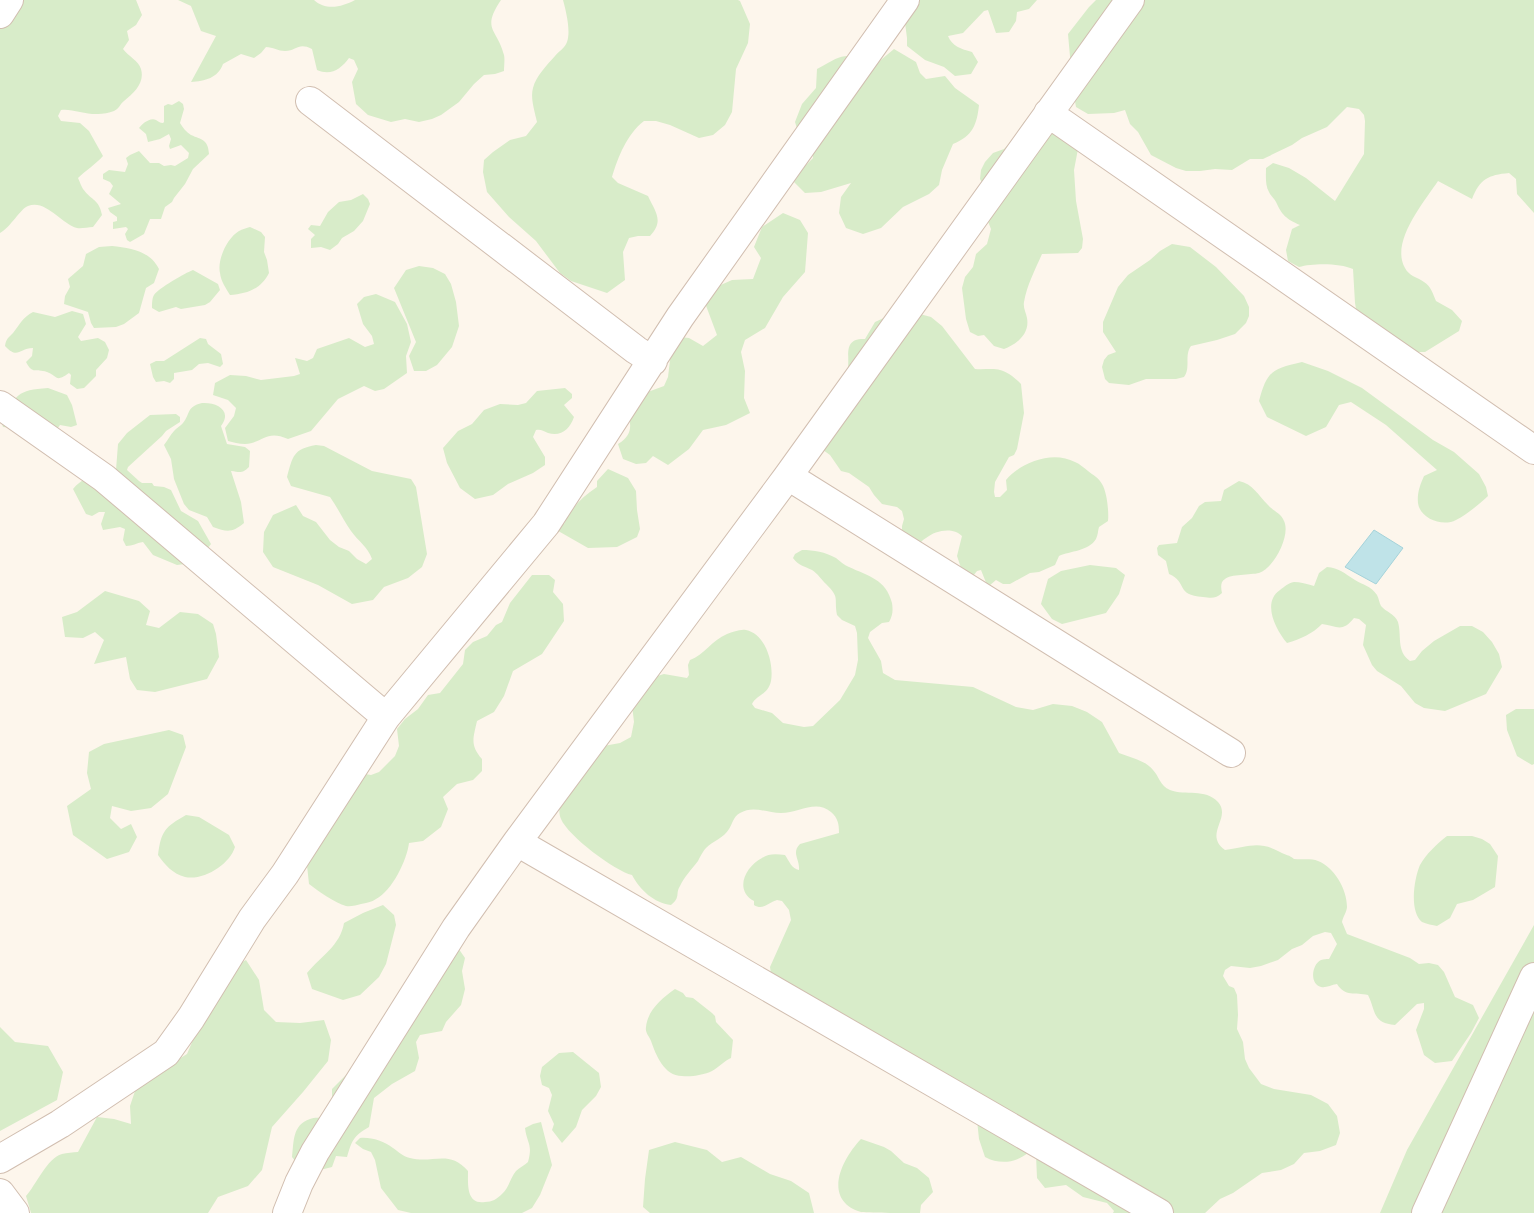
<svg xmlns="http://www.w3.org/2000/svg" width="1534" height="1213" font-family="'Exo 2',sans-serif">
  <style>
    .green { fill: #d8ecc9 }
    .water { fill: #bfe3e8; stroke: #a5d3da }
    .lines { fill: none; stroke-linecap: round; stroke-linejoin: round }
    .minor-casing { stroke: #d1beb0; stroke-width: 30 }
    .minor { stroke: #fff; stroke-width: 28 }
  </style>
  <rect width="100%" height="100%" fill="#fdf6ec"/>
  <path class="green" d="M20 0H136L142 15 136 25 127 31 129 40 123 49C128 56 139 61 141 69 145 83 134 93 124 101 120 104 119 109 114 111 109 113 103 114 98 114 87 115 70 108 61 110L58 116 61 121 80 123 89 131 103 156C95 165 86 170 78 178 80 182 81 186 83 189 92 201 99 199 102 215L93 227C88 227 81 229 77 228 61 224 46 199 28 206 20 209 11 227 0 233V25Z
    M178 0H314C326 11 342 7 355 0H501C481 30 497 28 504 55 505 59 504 66 504 71L495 74 484 75 474 84 459 102 441 115 432 119 419 122 405 119 391 122 368 115 356 104 352 82 358 69 354 60 349 58C341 69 331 76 317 70L312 49C298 42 297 51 285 51 278 51 273 47 266 47L261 53 254 58 241 54 223 64C218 78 205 81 191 82L216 36 201 31 191 6Z
    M563 0H738L740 1 750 24 748 43 736 69 732 112 725 125 713 135 699 138 670 125 656 121H644C627 134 618 157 612 177L618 183 648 196C656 213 664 221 650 236H638L629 238 623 252 625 280 607 293 571 281 560 273 536 241 509 217 487 192 483 172 484 160 493 152 510 140 526 136 537 122C535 112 530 98 533 88 536 76 547 65 555 56 559 51 565 48 567 42 571 31 566 11 563 0Z
    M902 0H1037L1029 9 1017 12 1016 21 1009 32 996 33 988 10 984 11 963 33 948 36C952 46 961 49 972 52L978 62 971 74 955 76 944 67 925 60 907 46V38Z
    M1096 0H1534V213L1517 194 1516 179 1509 173C1488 175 1480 179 1472 199L1438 181C1424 202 1390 242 1405 268 1409 276 1417 277 1424 282 1431 286 1433 294 1436 301L1452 310 1462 321 1459 331 1425 352H1418L1405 344 1360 332 1355 303 1353 269C1340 263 1313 263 1299 267L1288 261 1286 250 1292 229 1300 225C1286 219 1282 215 1276 202 1274 198 1270 195 1269 192 1265 185 1266 176 1266 168L1273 163 1289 168 1306 178 1335 201 1364 154 1365 121 1364 115 1359 109 1347 107 1327 127 1302 138 1292 145 1263 159H1250L1232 170 1215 169 1200 171H1186L1176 168 1151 155 1138 132 1130 124 1125 110 1114 113 1088 114 1076 107 1073 90 1068 34 1089 7Z
    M894 49 916 62 920 73 926 79 945 76 955 88 979 105C977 124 973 136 953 144L942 170 939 185 929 194 903 207 881 228 863 234 846 228 839 213 841 197 851 183 821 192 805 193 794 182 804 167 813 158 812 150 799 135 795 122 802 104 816 88 817 69C847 52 844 53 876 64Z
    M179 101 183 104 184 109 180 123C183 128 186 132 191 135 202 140 208 139 209 154L193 169 185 184 174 198 172 202 165 207 161 219H150L144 234 130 242 127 240 125 234 128 229 126 227 113 229V222L117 221V217L110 212 108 208 121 204 109 194 113 186 110 182 103 179V174L109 170 125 172 128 164 126 158 130 155 139 151 150 163H159L164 166 171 165 175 166 188 158 189 153 181 145 170 149 169 146 171 139 169 134 160 139 148 142 146 134 139 128C142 124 150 117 156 120 158 121 160 123 163 123L164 122V106L168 104 172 105Z
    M1030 117 1078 149 1074 170 1076 201 1083 239 1082 248 1078 253 1042 254C1035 270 1027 285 1024 302 1023 308 1026 312 1027 318 1030 334 1017 344 1004 349L994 346 984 335 978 336 970 332 966 319 962 288 965 277 973 267 976 254 987 244 991 229 987 219 984 186 980 179 981 170 985 162 993 153 1004 149 1011 142 1024 122Z
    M363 194 368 199 370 204 363 221 354 231 342 238 338 244 330 250 321 247 311 248V239L315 235 308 229 311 225 320 226 328 212 339 202 351 200Z
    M783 213 800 220 808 233 805 272 783 297 765 328 745 340 741 352 745 371 744 398 750 413 726 425 703 430 689 449 668 465 653 456 646 463 636 464 623 459 618 444C634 434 631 424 627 408L645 393 664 386 668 377 671 352 679 337 689 338 703 346 717 335 705 303 714 288 732 280 753 279 761 258 754 247 762 227Z
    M250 227 261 232 265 237 264 252 267 260 269 273C261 289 247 294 230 295 226 288 221 282 220 273 217 260 227 238 239 231 242 229 247 228 250 227Z
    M1172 244 1190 247 1216 267 1244 296 1249 307V316L1246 323 1235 334 1217 340 1191 346C1184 355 1191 368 1184 377L1176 379H1146L1129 385 1109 383 1105 379 1102 367 1104 360 1108 355 1116 352 1103 332V322L1118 287 1128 275 1150 260 1160 251Z
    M112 246C131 248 150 251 159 269L154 283 146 288 139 313 124 324 116 327 94 328 91 323 88 312 64 304 65 296 70 287 68 279 83 266 86 254 99 247Z
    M419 266 433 268 445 274 451 284 456 302 459 326 452 347 437 365 426 371H414L409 356 416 342 394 288 406 270Z
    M193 270 218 284 220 290 210 302 205 305 181 309 176 307 159 312 152 308C152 304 152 298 154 295 159 288 185 273 193 270Z
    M376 294 395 302 407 324 411 342 406 356 407 373 384 389 375 391 364 386 338 399 311 431 288 439C266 429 263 443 245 444 239 444 233 442 228 441L225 428 234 416 236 408 228 400 213 395 215 383 230 375 246 376 261 380 294 376 300 374 295 358 307 361 313 358 317 349 349 338 365 347 374 344 372 336 363 324 357 304 364 297Z
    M72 311 83 314 86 324 78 337 81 341 98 338 105 342 109 350 107 358 96 370V376L84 388 77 389 70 384 71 375 69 373C55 383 58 376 47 372 35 368 33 375 26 362L32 356 33 348C19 348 18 360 5 346 6 339 8 338 13 333 20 324 23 317 33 312L55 317Z
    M916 313 931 317 942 326 975 369C982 370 994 368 1000 370 1008 372 1015 378 1021 384L1024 413 1017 449 1014 455 1009 457 995 482 994 492 995 497H1000L1007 490 1006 480C1021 462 1053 450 1075 462 1080 464 1084 468 1088 471 1093 475 1099 478 1102 484 1107 492 1109 512 1108 521L1099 527C1098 530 1098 535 1096 539 1089 551 1070 551 1059 556L1055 565 1039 572 1030 573 1010 584H1003L996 580 989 586 987 585 981 570 977 571 973 576 962 571 957 556 962 536C953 527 936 530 926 538 922 540 920 544 916 546L902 534V526L904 519 902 511 897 507 882 504 874 495 869 487 849 473 841 471 830 455 823 450C821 439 816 426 817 415 817 402 840 387 846 375 853 361 839 338 865 339L875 322 888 316Z
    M200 338 206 339 208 344 221 354 223 364 220 367 208 363 199 364 192 370 174 373V379L170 383 164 381 156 382 153 377 150 364 156 361H164Z
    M1302 362 1328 371 1362 388 1433 440 1454 452 1479 474 1486 487 1488 496C1479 504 1468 514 1456 520 1443 527 1420 519 1418 503 1417 493 1420 485 1424 476L1437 470 1386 425 1351 402 1339 405 1326 427 1306 436 1267 417 1259 401C1267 371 1272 369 1302 362Z
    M48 388 67 395 72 405 77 425 71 427 60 425 55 432 3 427 1 421C16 395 17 390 48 388Z
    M565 388 572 394V398L564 405 574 417C570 429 561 437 548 433 543 431 541 429 536 430L533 437 545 457V465L533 473 508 484 493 495 475 499 460 488 447 463 443 448 458 431 472 424 484 410 500 404 518 405 526 403 537 391Z
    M202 403C216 402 233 410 221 426L227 444 245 447 250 451 249 467C242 474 240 472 231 471L241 502 244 523C232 533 227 532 213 527L207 517 189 510 184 504 174 479 171 459 164 445C168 440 170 435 174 431 176 428 181 426 183 423 191 413 186 407 202 403Z
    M176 414 180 417V422L166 431 162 436 128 467 127 470 139 481 142 483H152L154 486 164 487 171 490 181 511 198 521 211 544 199 560 193 563 177 565 153 555 143 542C136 543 133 546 126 546L123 540 125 529 120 527 103 530 101 524 105 512H99L92 516 86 514 73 489C90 469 103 481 116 470L118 444 127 433 150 415Z
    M316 445 324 446 372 471 411 479 416 487 427 554 422 567 408 578 384 587 373 600 352 604 318 585 273 567 263 552 264 532 273 515 296 505 303 516 316 522 330 540 339 547 349 551 357 559 366 564 372 559C368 547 358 541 351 531 343 520 338 508 330 497L291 486 287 477C293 456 293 449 316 445Z
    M608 469 628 478 636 491 637 510 640 529 637 537 617 547 588 548 546 524H564C571 508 583 496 597 487V481Z
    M1239 481C1253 484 1258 495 1268 505 1273 511 1281 513 1284 521 1291 535 1274 568 1259 573 1251 575 1230 574 1225 579 1220 582 1221 588 1222 593 1216 599 1211 598 1203 597 1175 595 1188 582 1169 574L1166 561 1158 555 1157 548 1159 545 1177 543 1182 527 1192 518 1199 506 1205 502 1221 501 1224 490Z
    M802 550C814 550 825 552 836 558 840 561 844 565 849 567 868 576 886 579 892 603 893 610 893 615 889 622L882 623 870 632 868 638 881 661 883 673 895 680 973 687 1016 707 1033 710 1053 704 1072 706 1087 712 1102 722 1119 753C1131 758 1145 760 1153 770 1159 776 1160 786 1170 790 1186 796 1205 788 1218 802 1232 818 1203 834 1225 850 1248 847 1259 840 1280 852 1285 855 1290 855 1294 859 1302 860 1311 858 1318 861 1334 867 1347 889 1347 907 1347 911 1343 917 1342 922L1347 934 1410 958 1419 964 1429 963 1438 965 1444 972 1455 997 1473 1005 1479 1018 1471 1033 1452 1061 1435 1063 1424 1055 1416 1030 1424 1009V1003L1417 1004 1395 1025C1372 1023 1376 1011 1368 995 1355 992 1345 997 1337 984 1331 985 1326 988 1321 987 1309 984 1312 964 1321 960 1324 959 1326 959 1329 959L1337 944 1331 933 1325 932 1313 936 1302 945 1292 949 1278 960 1261 966 1250 968 1231 966 1225 970 1223 976 1229 986 1234 988 1237 995 1238 1015 1237 1029 1243 1042 1245 1059 1249 1068 1261 1084 1274 1089 1311 1095 1328 1104 1337 1116 1340 1133 1336 1145 1320 1151 1304 1153 1294 1164 1281 1170 1262 1173 1233 1193 1220 1199 1205 1213H1113L1114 1211 1107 1203 1083 1197 1066 1185 1045 1188 1037 1178 1036 1155 1029 1152C1016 1163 1000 1165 985 1157L979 1139 977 1120 772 980 770 967 791 920 789 910 782 901 777 900C769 902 763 911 754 905V901C734 890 745 867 762 858 769 853 777 854 785 855 789 861 792 869 799 870 800 859 791 853 800 844L839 833C839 824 838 818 831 812 816 799 799 813 781 813 767 813 753 805 740 813 733 817 733 823 729 829 724 838 713 841 706 848 703 851 700 857 698 861 692 869 684 877 680 886 675 894 681 897 671 905 654 903 640 890 632 875 615 871 568 836 561 819 559 814 559 810 560 804L598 747 620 743 631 737 634 722 632 705 654 677 664 674 687 678 689 675 688 665 690 660C704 655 712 640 727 634 733 632 740 629 746 630 766 634 774 664 771 681 768 695 756 695 752 704L755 708 772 713 783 723 804 727 813 726 840 700 855 675 858 660 857 633 855 626 842 620 837 615C834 597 840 598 826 584 821 579 818 574 812 570 804 566 799 566 793 558L795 554Z
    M1090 565 1116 568 1125 575 1119 594 1106 613 1062 624 1052 619 1041 604 1048 579 1061 571Z
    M1327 567C1339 568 1344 573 1355 580 1363 585 1371 586 1377 595 1379 599 1379 602 1381 606 1386 612 1395 614 1398 622 1402 636 1396 651 1410 661L1415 660 1422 651 1434 641 1460 626H1472L1483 632 1492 642 1499 654 1502 667 1486 694 1445 711 1424 708 1415 703 1401 686 1377 671 1372 665 1363 645 1366 625 1359 619 1354 618C1342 633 1337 626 1322 624 1312 634 1301 639 1287 643 1275 629 1262 602 1280 590 1284 587 1288 583 1294 582 1300 582 1307 584 1314 586L1319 573Z
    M532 575H549L555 580 553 592 563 604 564 621 542 654 513 671 504 696 494 712 477 721C473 739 470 745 482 759V771L473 780 457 784 443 797 448 809 441 827 423 841 409 843C407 860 392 891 376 899 372 902 366 903 361 904 357 905 350 907 346 906 335 903 318 891 309 884L306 856 354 772 371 775 379 772 395 756 399 746 397 729 405 719 418 709 428 695 440 693 463 664 465 650 473 642 487 636 496 625 502 622 510 603Z
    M105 591 139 601 150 611 146 625 159 628 180 612 198 614 213 624 216 634 219 657 207 679 155 692 137 690 130 679 126 657 94 664 104 640 95 632 83 638 65 637 62 617 77 612Z
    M1516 709H1534V764L1532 765 1517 756 1507 730 1506 715Z
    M169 730 183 735 186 747 168 794 151 808 131 811 112 806 110 818 121 829 131 824 137 837 129 852 107 859 73 835 67 806 91 789 87 773 89 752 104 744Z
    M186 815 199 817 229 835 235 847C230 864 204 881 185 877 173 874 165 865 158 855 161 831 165 827 186 815Z
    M1447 836H1472L1482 839 1490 844 1498 856 1495 887 1473 900 1457 904 1450 918 1437 926C1433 925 1426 924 1422 922 1409 911 1414 879 1420 865 1426 854 1437 844 1447 836Z
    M383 905 394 915 396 925 386 964 379 977 360 995 343 1000 312 989 307 973C321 956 340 946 344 923L363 913Z
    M1534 925V1213H1380L1407 1150Z
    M454 942 465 958 462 971 465 989 461 1005 446 1022 442 1031 420 1035 416 1042 419 1058 415 1071 392 1084 374 1098 369 1127C353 1136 352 1141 347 1157L336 1156 332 1167 320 1170 299 1166 292 1157C294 1142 292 1125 310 1119 314 1117 321 1118 326 1117L337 1106 332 1097V1089L348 1073 355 1071Z
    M246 960 259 980 264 1010 276 1022 300 1023 324 1020 331 1040 328 1061 303 1092 272 1127 262 1170 248 1186 218 1197 208 1213H31L26 1196C36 1185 47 1158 62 1154 67 1153 73 1152 78 1152L97 1117 114 1119 131 1124 130 1106 137 1085 187 1054 193 1040 195 1004 222 973Z
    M675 989 683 993 686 997 693 998 712 1013 715 1016 716 1022 733 1040 731 1058C724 1061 719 1067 712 1071 704 1075 691 1077 682 1076 664 1076 656 1055 651 1041 649 1036 645 1033 646 1027 648 1010 661 999 675 989Z
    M0 1027 15 1042 48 1046 63 1072 57 1100 0 1131Z
    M573 1052 599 1073 601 1087 596 1096 582 1110 576 1127 562 1143 552 1130 554 1124 548 1111 552 1095 549 1088 542 1085 540 1076 542 1067 559 1053Z
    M541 1122 552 1165 540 1195 532 1208 522 1213H411L398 1210 381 1188 375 1160 371 1152 363 1149 355 1143 360 1138C371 1137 384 1141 393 1148 399 1152 402 1156 410 1158 433 1164 449 1149 468 1171 468 1184 466 1205 485 1202 492 1202 497 1199 502 1194 509 1188 510 1178 516 1171 519 1168 525 1165 528 1162 533 1144 527 1144 525 1128L533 1124Z
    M861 1139 884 1147 891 1151 904 1163 917 1168 929 1178 933 1192 921 1205 920 1213C907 1213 872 1213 861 1212 822 1200 841 1160 861 1139Z
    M675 1142 707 1150 722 1162 741 1157 770 1174 791 1181 809 1193 814 1213H650L643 1207 645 1179 649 1150Z"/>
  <path class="water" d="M1374 530 1403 548 1376 584 1345 567Z"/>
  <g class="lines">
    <g class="minor-casing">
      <path id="minor" d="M0 14 9 0
        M310 101 636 350 653 361
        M1048 113 1534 450
        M0 405 104 478 386 717
        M788 476 1231 753
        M517 842 1159 1213
        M0 1159 60 1124 166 1053 191 1018 252 919 285 874 386 717 546 524 680 317 905 0
        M0 1193 15 1213
        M287 1213 299 1183 315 1152 456 928 517 842 788 476 1130 0
        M1426 1213 1534 977"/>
    </g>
    <use href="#minor" class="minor"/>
  </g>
</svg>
